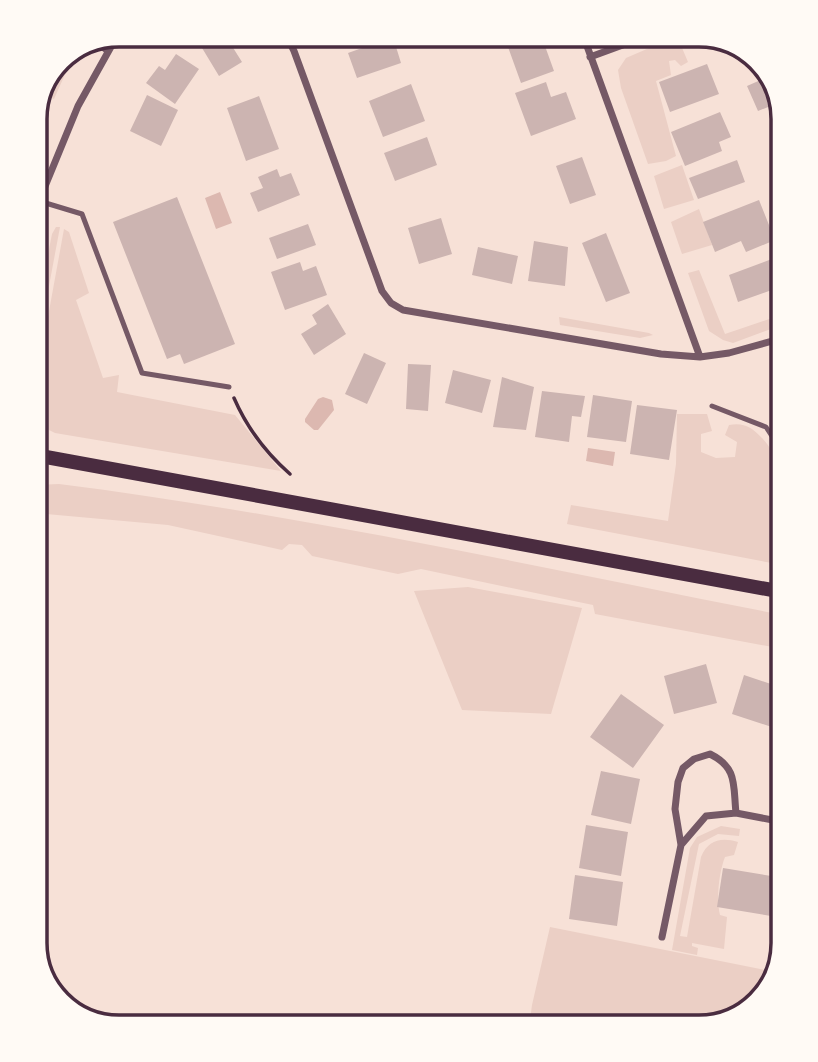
<svg xmlns="http://www.w3.org/2000/svg" width="818" height="1062" font-family="'Noto Sans',sans-serif">
  <style>
    .green { fill: #ebcfc5 }
    .water { fill: #dcb8b0 }
    .building { fill: #ccb4b1 }
    .lines { fill: none; stroke-linecap: round; stroke-linejoin: round }
    .path { stroke: #4a2c40; stroke-width: 3.5 }
    .service { stroke: #755966; stroke-width: 5 }
    .minor { stroke: #755966; stroke-width: 7 }
    .secondary { stroke: #4a2c40; stroke-width: 14 }
    .rim { fill: none; stroke: #4a2c40; stroke-width: 3.5 }
  </style>
  <rect width="100%" height="100%" fill="#f7e1d7"/>
  <path class="green" d="M677 36 688 62 681 66 675 60 669 61 671 75 656 81 676 156 666 161 648 164 621 88 618 70 626 58Z
    M67 55 72 59 54 99 44 95 64 56Z
    M682 165 694 200 664 209 654 176Z
    M699 209 712 245 682 254 671 222Z
    M56 227H60L35 361V320L52 234Z
    M64 229 69 232 89 293 76 300 103 378 119 375 117 392 235 415 281 471 55 433 35 423V388Z
    M699 270 725 334 781 315 782 325 733 343 723 340 709 331 688 273Z
    M559 317 649 333 653 335 640 338 560 325Z
    M677 414H707L712 431 701 434V452L716 458 735 457 737 442 725 435 729 425C743 422 752 427 762 438 792 470 783 515 783 557L777 564 567 524 571 505 668 521 676 464Z
    M59 484C303 515 542 568 783 615V649L595 614 593 605 421 569 398 574 312 556 302 545 289 544 282 550 168 525 35 513V485Z
    M468 587 582 608 551 714 462 710 414 591Z
    M721 826 740 829 739 836 718 834 699 844 680 936 687 937 701 857C708 840 721 837 738 842L734 855 725 857C719 872 716 899 720 915L727 917 724 949 692 943V946L698 948 697 955 672 950 690 848 697 837Z
    M550 927 775 972 772 984 745 1013 699 1027H529L532 1005Z"/>
  <path class="water" d="M220 192 232 223 216 229 205 198Z
    M323 397 332 400 334 410 318 430H314L305 422V419L318 399Z
    M588 448 615 452 613 466 586 461Z"/>
  <path class="building" d="M201 35H225L242 62 219 76 196 38Z
    M337 35H369L341 45Z
    M541 35 554 71 521 83 508 47Z
    M393 37 401 63 357 78 348 53Z
    M176 54 199 69 175 104 146 83 159 66 165 70Z
    M707 64 719 94 670 112 659 82Z
    M770 76 778 103 758 111 747 86Z
    M546 82 551 97 566 92 576 119 531 136 515 93Z
    M411 84 425 121 383 137 369 101Z
    M147 95 178 110 161 146 130 131Z
    M259 96 279 149 246 161 227 108Z
    M720 112 731 137 719 142 722 151 685 166 671 132Z
    M427 137 437 165 395 181 384 153Z
    M582 157 596 195 570 204 556 166Z
    M737 160 745 182 698 199 689 178Z
    M277 169 280 177 291 173 300 195 258 212 250 193 263 188 258 177Z
    M177 197 235 344 184 364 180 354 167 359 113 222Z
    M759 200 775 240 746 252 741 241 715 252 703 222Z
    M441 218 452 254 419 264 408 228Z
    M308 224 316 245 277 259 269 238Z
    M606 233 630 293 606 302 582 243Z
    M534 241 568 247 565 286 528 281Z
    M478 247 518 256 512 284 472 275Z
    M777 257 783 273V286L738 302 729 275Z
    M300 262 303 271 316 266 327 295 285 310 271 272Z
    M328 304 346 334 314 355 301 334 317 324 312 315Z
    M364 353 386 363 367 404 345 394Z
    M408 364 431 365 428 411 406 409Z
    M453 370 491 380 482 413 445 403Z
    M502 377 534 387 526 430 493 427Z
    M542 391 585 396 581 417 572 416 569 442 535 437Z
    M593 395 632 401 626 442 587 437Z
    M637 405 677 410 669 460 630 454Z
    M706 664 717 703 674 714 664 676Z
    M744 675 783 688V702L775 728 732 714Z
    M621 694 664 725 633 768 590 737Z
    M601 771 640 779 631 824 591 815Z
    M586 825 628 832 621 876 579 868Z
    M723 868 783 878V918L717 907Z
    M575 875 623 882 617 926 569 919Z"/>
  <g class="lines">
    <path class="path" d="M234 398C247 428 265 452 290 474"/>
    <path class="service" d="M39 201 82 214 142 373 229 387
      M712 406 766 427 783 453"/>
    <path class="minor" d="M286 35 294 51 382 291 391 303 403 310 661 354 700 357 729 353 783 338
      M583 35 700 357
      M98 43 108 51
      M590 57 650 35
      M35 223 39 201 78 106 117 36
      M681 845 706 816 736 813 783 822
      M662 937 681 845 675 809 678 782 683 768 694 759 710 754C738 768 733 785 736 813"/>
    <path class="secondary" d="M35 455 783 592"/>
  </g>
  <path d="M0 0H818V1062H0ZM119 47H699A72 72 0 0 1 771 119V943A72 72 0 0 1 699 1015H119A72 72 0 0 1 47 943V119A72 72 0 0 1 119 47Z" fill="#fffaf5" fill-rule="evenodd"/>
  <path class="rim" d="M119 47H699A72 72 0 0 1 771 119V943A72 72 0 0 1 699 1015H119A72 72 0 0 1 47 943V119A72 72 0 0 1 119 47Z"/>
</svg>
